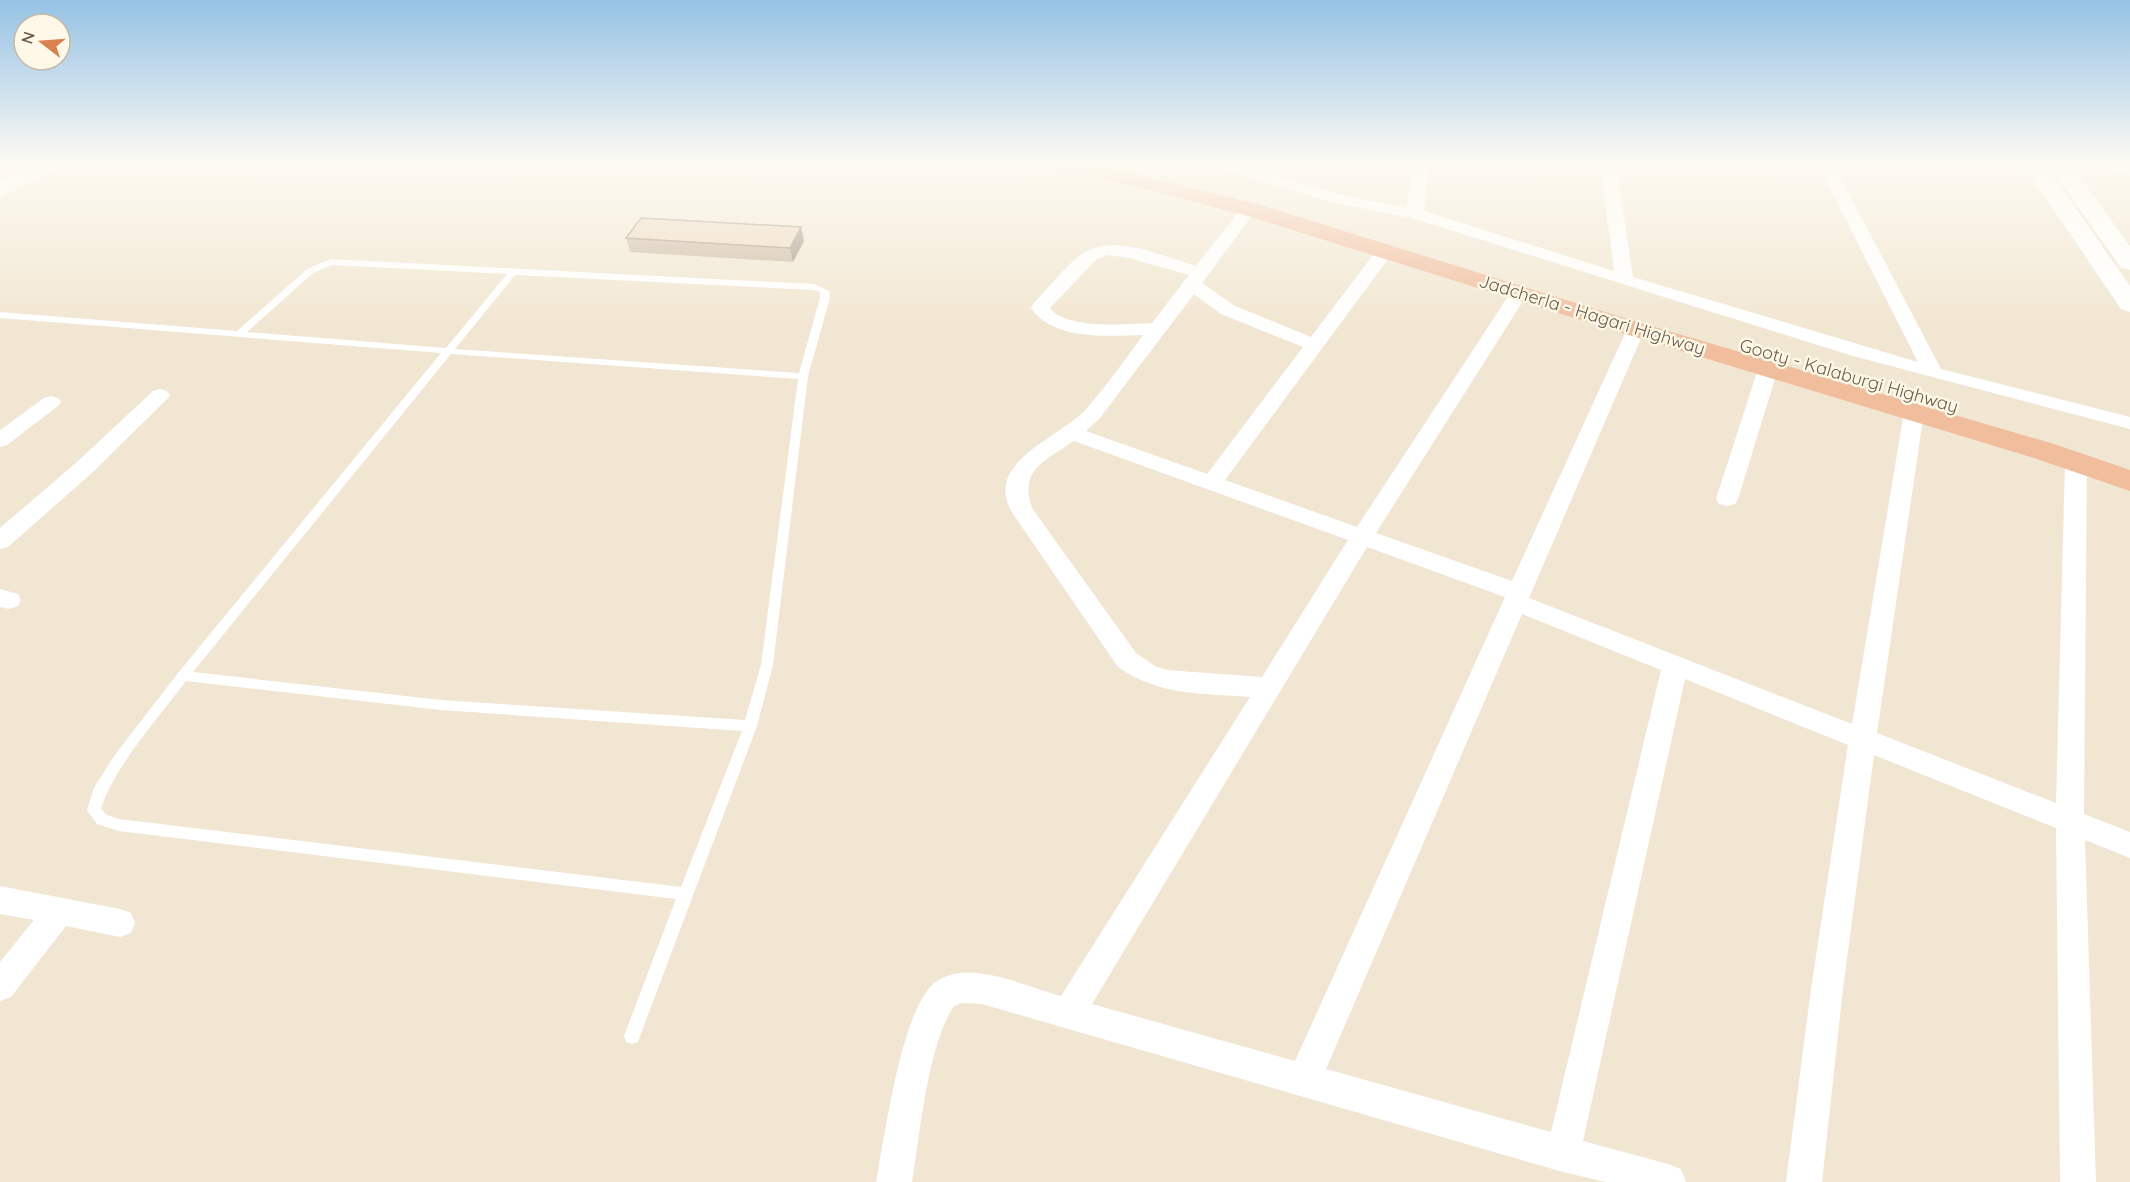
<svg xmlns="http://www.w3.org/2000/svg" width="2130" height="1182" font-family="Quicksand,sans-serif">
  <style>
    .residential { fill: #f1e6d1 }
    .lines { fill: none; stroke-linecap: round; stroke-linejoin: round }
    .lane { fill: #fff; fill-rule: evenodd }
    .street { fill: #fff; fill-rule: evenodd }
    .secondary { fill: #fff; fill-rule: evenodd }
    .highway { fill: #f0bd9d; fill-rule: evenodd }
    .wall { fill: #ccb8a1 }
    .shaded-wall { fill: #a69683 }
    .building { fill: #edd6bb; stroke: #a69683; stroke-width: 1.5 }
    .labels { text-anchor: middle; stroke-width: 5; stroke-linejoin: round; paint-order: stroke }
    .far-street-label { font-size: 18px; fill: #6f5c4a; stroke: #fdf8e7 }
  </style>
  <rect width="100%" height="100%" fill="#faf4e1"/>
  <path class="residential" d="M0 163H2130V1182H0Z"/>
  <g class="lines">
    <path class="lane" d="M331 259 814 284 829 291 830 298 808 376 773 665 757 726 640 1036 638 1042 632 1044 626 1042 624 1036 676 899 119 831 97 824 87 810 94 788 114 756 178 673 441 353 0 318V312L237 331 307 269ZM332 265 507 274 446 348 247 332 313 273ZM515 275 813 290 820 292V298L799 373 455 349ZM451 354 798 379 761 665 745 720 441 700 193 672ZM186 681 441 710 742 731 681 887 119 819 107 815 101 809C113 768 160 716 186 681Z"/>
    <path class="street" d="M1210 163H1235L1341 195 1407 208 1412 163H1428L1424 211 1614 271 1600 163H1616L1633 277 1918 362 1817 163H1833L1941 369 2130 417V429L1853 356 1412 218 1332 202 1212 166Z
      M2083 163 2130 164V174L2091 168Z
      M1249 204 1257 209 1202 283 1235 306 1311 337 1379 247H1391L1394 251 1225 480 1357 527 1513 289H1525L1528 293 1376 533 1512 581 1627 329 1629 325H1643L1645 329 1529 598 1852 724 1904 412 1907 408 1914 406 1921 408 1924 412 1877 733 2056 803 2065 462 2068 457 2076 455 2084 457 2087 462 2084 814 2130 832V858L2085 840 2096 1182H2060L2056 828 1874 755 1843 989 1822 1182H1786L1811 989 1848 745 1685 679 1583 1141 1668 1164 1681 1169 1686 1182H1606L1563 1172 982 1004 962 1003 954 1006C928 1044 920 1134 912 1182H876C885 1135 900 1020 931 986 937 979 950 974 960 973 989 969 1032 988 1061 996L1250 697C1201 693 1160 696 1118 667L1013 514C981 462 1059 439 1086 409 1107 386 1125 359 1143 335 1107 336 1054 341 1031 308L1033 304C1045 292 1073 257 1087 251 1119 235 1164 257 1196 266L1243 206ZM1108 255 1129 258 1189 275 1152 323C1127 324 1066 330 1050 308L1097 259ZM1194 294 1221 314 1303 347 1207 474 1086 431 1100 418ZM1074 441 1348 540 1262 677 1167 670 1155 666 1136 653 1032 508C1018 469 1047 460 1074 441ZM1367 547 1505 597 1295 1061 1092 1004ZM1522 614 1661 670 1551 1132 1326 1069Z
      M1768 363 1775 365 1778 369 1738 499 1735 504 1727 506 1719 504 1716 499 1758 369 1761 365Z
      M160 389 167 391 170 395 167 399 93 472 8 547 0 549V528L77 462 153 391Z
      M51 396 58 398 61 402 58 406 7 445 0 447V430L44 398Z
      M0 589 18 594 21 600 18 606 9 609 0 607Z
      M0 886 120 909 131 913 135 923 131 933 120 937 66 926 11 997 0 1001V962L34 920 0 914Z"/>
    <path class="secondary" d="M36 163H64L61 168 0 197V181Z
      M2022 163H2044L2130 286V312L2121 309Z
      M2066 167 2074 169 2130 246V270L2121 268 2055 174 2058 169Z"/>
    <path class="highway" d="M1040 163H1090L1257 204 1637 322 2054 444 2130 470V491L2034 458 1619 332 1241 214 1076 172 1043 168Z"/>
  </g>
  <path class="wall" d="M801 227 804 241 793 262 630 252 626 238Z"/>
  <path class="shaded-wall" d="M801 227 804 241 793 262 790 248Z"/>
  <path class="building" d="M641 218 801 227 790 248 626 238Z"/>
  <linearGradient id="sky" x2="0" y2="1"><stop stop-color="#95c2e5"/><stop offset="0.5" stop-color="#fdfaf2"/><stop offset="1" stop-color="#fdfaf2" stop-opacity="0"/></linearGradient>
  <rect width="2130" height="329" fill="url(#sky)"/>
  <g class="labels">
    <g class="far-street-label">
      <text transform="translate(1592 315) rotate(17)" y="6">Jadcherla - Hagari Highway</text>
      <text transform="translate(1849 376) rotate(16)" y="6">Gooty - Kalaburgi Highway</text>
    </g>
  </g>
  <g transform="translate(42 42) rotate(287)"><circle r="28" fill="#fdf8e7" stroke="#c4baa8" stroke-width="1.5"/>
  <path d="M0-4.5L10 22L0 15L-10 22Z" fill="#db814f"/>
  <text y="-9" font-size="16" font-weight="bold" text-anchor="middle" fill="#6f5c4a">N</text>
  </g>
</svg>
